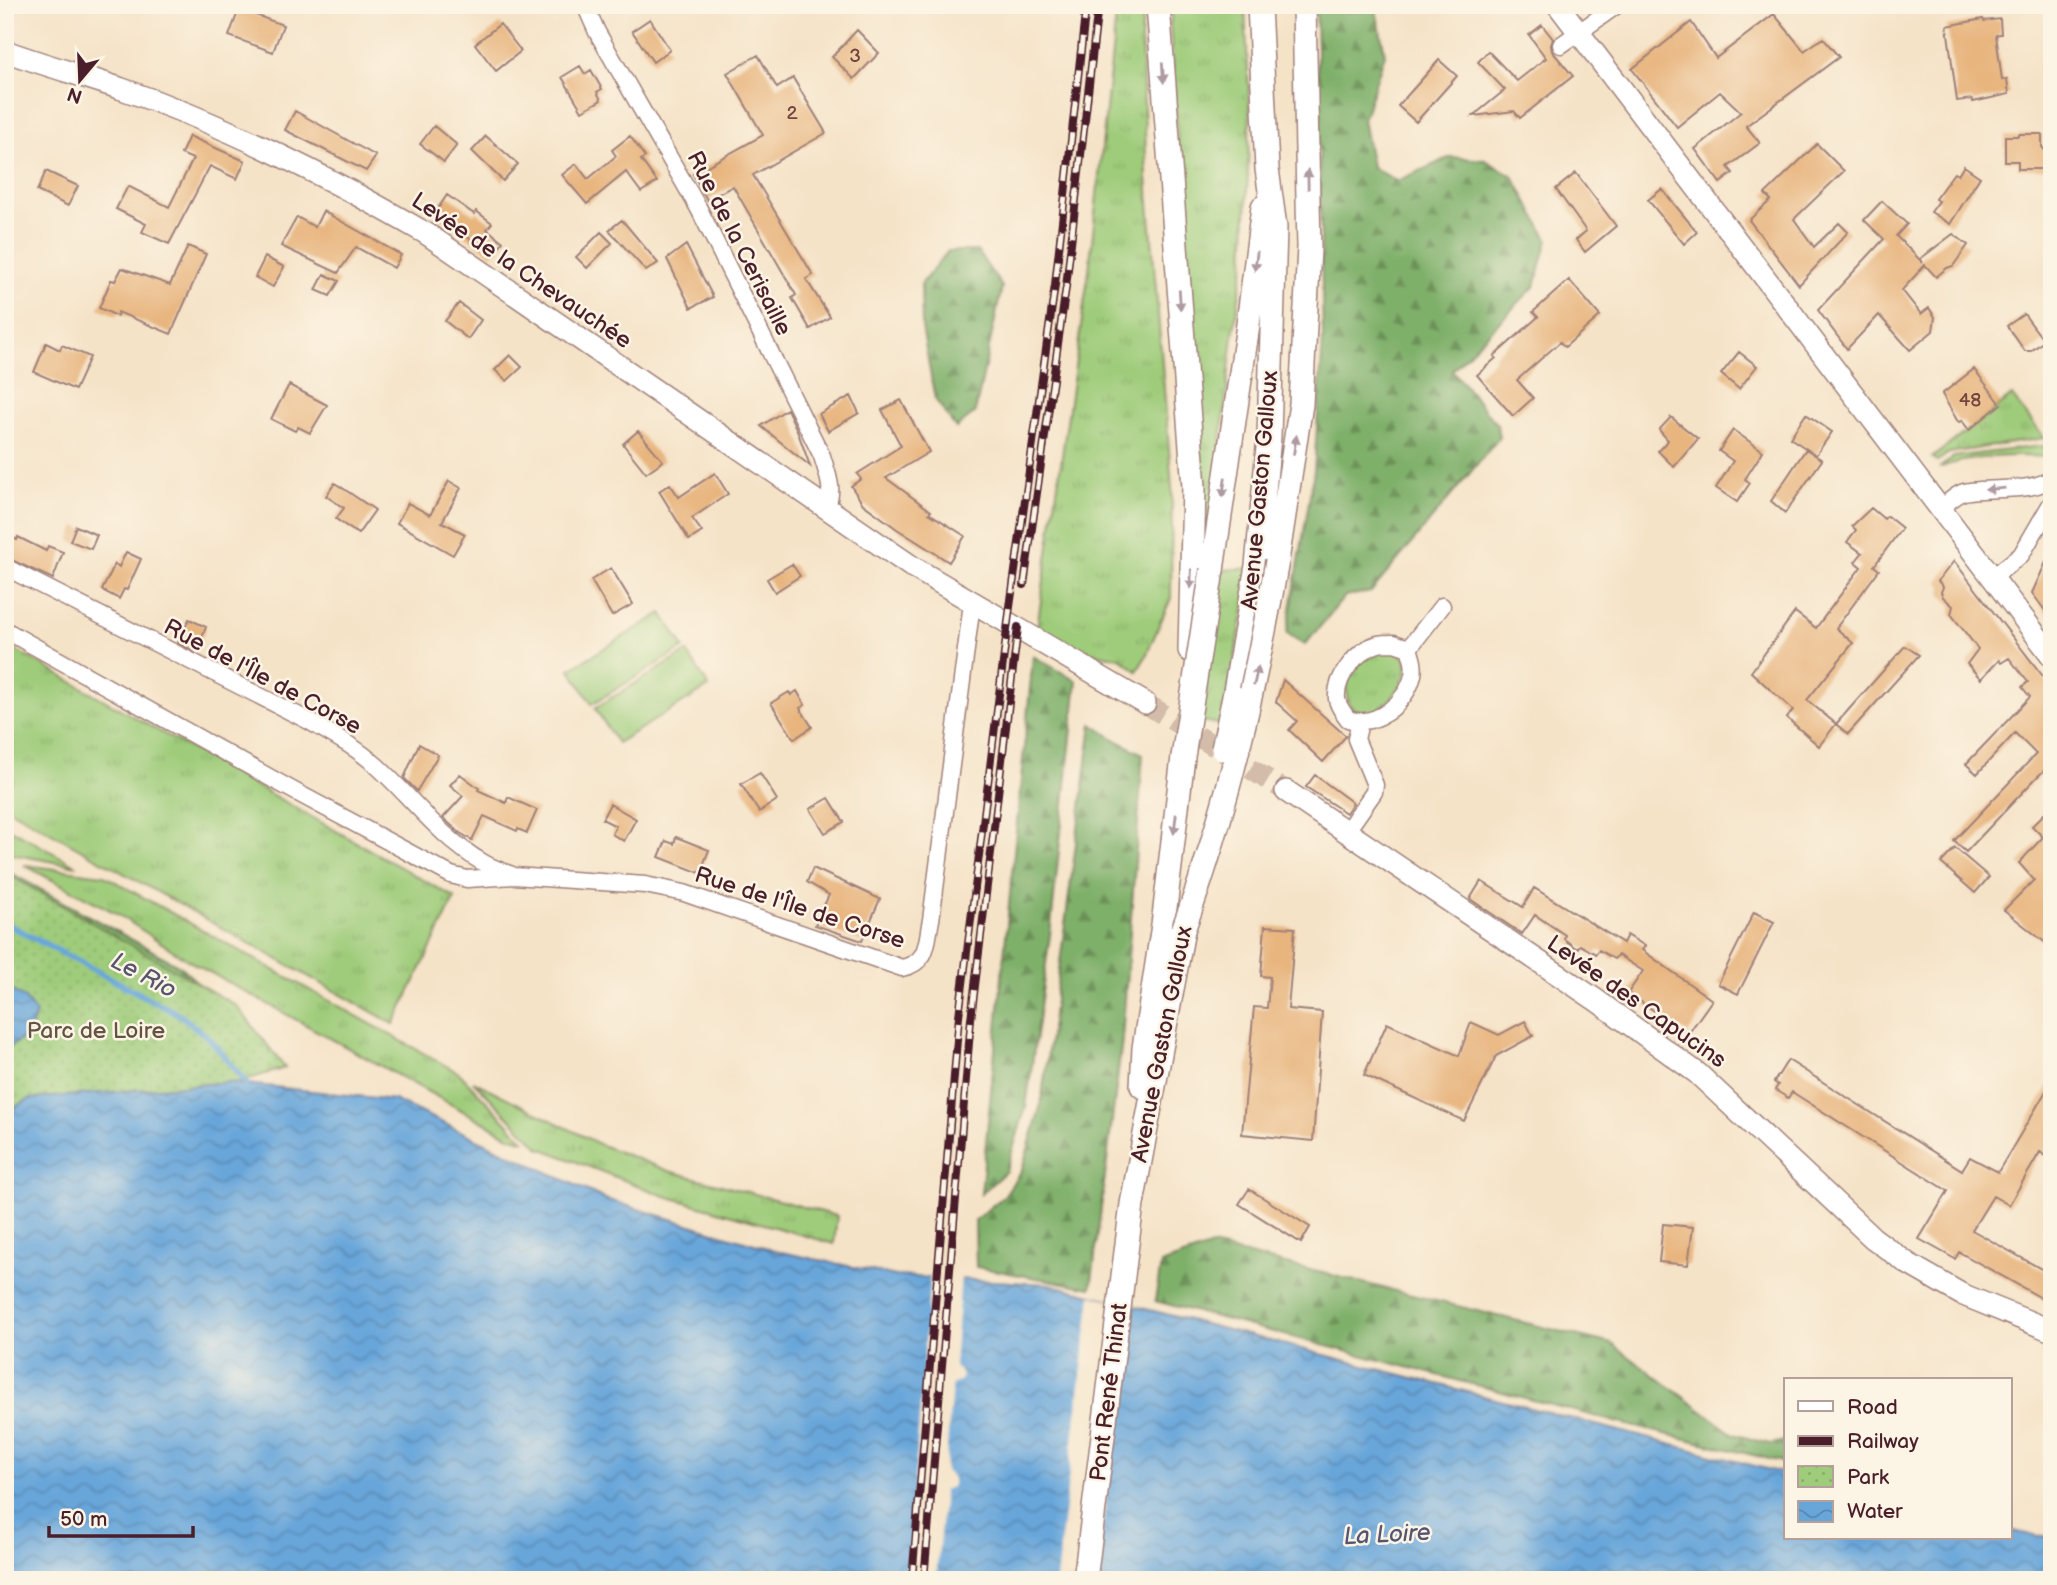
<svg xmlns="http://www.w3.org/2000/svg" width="2057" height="1585" font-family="'Balsamiq Sans',sans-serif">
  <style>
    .grass { fill: url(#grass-tufts); stroke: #747652; stroke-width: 2 }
    .forest { fill: url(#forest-firs); stroke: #64684a; stroke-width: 2 }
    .park { fill: url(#park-dots); stroke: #747652; stroke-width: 2 }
    .garden { fill: #9fcc7a; stroke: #747652; stroke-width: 2 }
    .water { fill: url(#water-waves); stroke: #596282; stroke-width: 2 }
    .pier { fill: #f5e3c8 }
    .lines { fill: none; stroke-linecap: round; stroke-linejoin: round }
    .stream { stroke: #68a6da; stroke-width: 6 }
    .building { fill: #e8b57f }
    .secondary-tunnel { stroke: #d3bca9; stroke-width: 21; stroke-dasharray: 21 10; stroke-linecap: butt }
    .street-casing { stroke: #a0817a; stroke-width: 19 }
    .secondary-casing { stroke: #a0817a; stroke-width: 24 }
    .primary-casing { stroke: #a0817a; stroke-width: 26 }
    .street { stroke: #fff; stroke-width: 16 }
    .secondary { stroke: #fff; stroke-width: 21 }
    .primary { stroke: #fff; stroke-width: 23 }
    .rail-casing { stroke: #4a1f2b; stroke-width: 8 }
    .rail { stroke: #fcf5e5; stroke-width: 5; stroke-dasharray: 16; stroke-linecap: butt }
    .primary-bridge-casing { stroke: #a0817a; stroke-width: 26; stroke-linecap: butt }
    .primary-bridge { stroke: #fff; stroke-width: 23 }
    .oneway { fill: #ae9aa0 }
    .labels { text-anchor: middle; stroke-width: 5; stroke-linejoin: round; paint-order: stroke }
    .number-label { font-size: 19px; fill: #724440 }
    .street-label { font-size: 23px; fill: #4a1f2b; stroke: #fcf5e5 }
    .park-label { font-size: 23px; fill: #645343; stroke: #fcf5e5 }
    .water-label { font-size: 24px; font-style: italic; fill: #565571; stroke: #fcf5e5 }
  </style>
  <defs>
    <pattern id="grass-tufts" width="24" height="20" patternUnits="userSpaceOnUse" patternTransform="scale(1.75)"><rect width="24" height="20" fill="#9fcc7a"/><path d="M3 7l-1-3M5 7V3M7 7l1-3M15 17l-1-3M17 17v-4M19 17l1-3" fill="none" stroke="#8aaf6a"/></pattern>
    <pattern id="forest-firs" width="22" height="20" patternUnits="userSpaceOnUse" patternTransform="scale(1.75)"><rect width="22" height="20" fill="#7fb06a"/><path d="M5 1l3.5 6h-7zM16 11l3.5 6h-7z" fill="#6a8f57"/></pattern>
    <pattern id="park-dots" width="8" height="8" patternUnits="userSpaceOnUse" patternTransform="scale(1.75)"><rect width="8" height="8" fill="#9fcc7a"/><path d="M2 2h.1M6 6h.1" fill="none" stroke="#8aaf6a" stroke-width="1.8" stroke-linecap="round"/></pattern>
    <pattern id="water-waves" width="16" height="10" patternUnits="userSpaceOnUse" patternTransform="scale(1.75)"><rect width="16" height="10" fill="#68a6da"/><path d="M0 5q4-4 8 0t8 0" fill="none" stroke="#5887b1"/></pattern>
  </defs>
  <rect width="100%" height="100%" fill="#fcf5e5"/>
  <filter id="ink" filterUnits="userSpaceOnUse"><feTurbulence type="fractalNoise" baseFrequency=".0143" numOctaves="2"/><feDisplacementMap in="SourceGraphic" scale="14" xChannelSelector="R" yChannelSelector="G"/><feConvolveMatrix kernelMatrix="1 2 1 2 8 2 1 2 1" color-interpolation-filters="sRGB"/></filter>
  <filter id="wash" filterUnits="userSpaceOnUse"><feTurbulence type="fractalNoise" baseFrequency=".00686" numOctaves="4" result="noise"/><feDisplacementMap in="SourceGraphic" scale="28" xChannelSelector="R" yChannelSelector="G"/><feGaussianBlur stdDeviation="1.57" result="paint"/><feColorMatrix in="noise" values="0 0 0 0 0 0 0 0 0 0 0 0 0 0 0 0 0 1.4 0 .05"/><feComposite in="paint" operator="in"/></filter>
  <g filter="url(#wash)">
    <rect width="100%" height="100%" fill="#f5e3c8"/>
    <path class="grass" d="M1117 5H1144L1141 37 1147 178 1172 487 1171 598 1145 658 1137 671 1120 658 1083 651 1037 628 1089 271Z
      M1173 5H1245L1250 117 1244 266 1233 336 1210 538 1204 537 1170 25Z
      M2012 396 2044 438 1949 453 1937 461 1932 458Z
      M2041 446 2052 449 2050 457C2014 455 1973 455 1939 468L1954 457Z
      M1252 568 1222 725 1197 720 1219 570Z
      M5 644 455 898 394 1024 5 807Z
      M1384 648C1436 653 1386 718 1359 716 1341 702 1344 677 1360 663 1366 657 1376 653 1384 648Z
      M5 826 77 866 5 853Z
      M24 865 103 875 459 1073 525 1141 507 1135 189 961 116 913Z
      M473 1081 601 1145 669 1171 837 1216 834 1244 665 1196 540 1148Z"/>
    <path class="forest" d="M1316 5H1375L1385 54 1363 120 1372 167 1397 181 1451 157 1485 160 1513 176 1548 240 1535 286 1452 370 1497 425 1499 438 1371 592 1345 596 1305 645 1287 633 1314 471 1323 339Z
      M948 251H977L1002 287 975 413 956 428 935 399 922 327 921 284Z
      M1033 656 1077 681 1050 935 1026 1107 1006 1171 981 1194Z
      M1092 724 1116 740 1143 754 1122 1040 1091 1288 976 1267 975 1220 1004 1196 1022 1170 1041 1104Z
      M5 870 180 966 199 984 191 1008 5 910Z
      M1212 1246 1612 1344 1733 1434 1770 1444 1786 1441V1463L1624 1424 1155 1301 1161 1264Z"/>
    <path class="park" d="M5 873 237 1006 285 1068 5 1153Z"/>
    <path class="garden" d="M662 613 684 648 592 704 570 669Z
      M687 652 709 687 617 743 595 708Z"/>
    <path class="water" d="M5 986 24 998 36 1013C31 1033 22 1040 5 1050Z
      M229 1082 394 1100 605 1199 781 1252 896 1276 1049 1284 1786 1474V1538H2010V1530L2039 1537 2052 1535V1580H5V1113L29 1099Z"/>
    <path class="pier" d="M930 1275 961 1276 954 1366 960 1371 962 1376 960 1381 952 1385 945 1471 953 1478V1483L951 1487 944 1490 936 1580H907Z
      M1091 1295 1130 1305 1096 1580H1056Z"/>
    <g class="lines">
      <path class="stream" d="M5 923 180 1015 210 1039 246 1083"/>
    </g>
    <g id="blocks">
      <path class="building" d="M239 9 283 25 273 52 229 36Z
        M1774 14 1804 51 1823 38 1839 57 1746 126 1760 143 1728 167 1733 173 1720 183 1695 149 1741 112 1720 92 1677 127 1632 69 1691 22 1716 58Z
        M650 19 670 50 653 62 632 31Z
        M1983 19 1984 21 2000 19 2001 34 1996 35 2002 80 2007 79 2009 94 1973 102 1972 99 1957 101 1947 26Z
        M500 24 521 51 496 71 475 44Z
        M1542 25 1553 39 1551 45 1552 51 1573 76 1520 118 1514 111 1473 116 1505 90 1478 62 1488 51 1517 81 1546 58 1529 35Z
        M857 30 879 53 854 79 832 57Z
        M758 55 777 88 793 78 826 133 753 175 813 275 806 279 830 317 810 329 792 298 796 295 733 186 707 200 693 174 763 135 727 73Z
        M1439 60 1457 76 1416 122 1398 106Z
        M580 66 585 74 591 70 602 89 597 92 601 100 582 111 562 77Z
        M295 111 376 156 366 171 285 130Z
        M434 126 457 145 444 162 420 144Z
        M2019 134H2042V147L2049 155V163L2044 169H2018V161H2005V136H2019Z
        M189 136 245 161 237 179 210 166 169 244 142 232 146 224 116 209 128 186 169 207 193 159 181 154Z
        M486 136 518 164 503 181 472 151Z
        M630 136 645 157 641 160 657 182 641 192 626 172 587 204 562 175 576 164 588 179 616 156 612 150Z
        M1817 144 1844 171 1794 219 1814 247 1839 223 1848 232 1799 285 1749 220 1771 200 1765 194Z
        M1964 166 1980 177 1950 224 1931 212 1939 201 1935 199 1954 173 1958 175Z
        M46 171 78 186 68 206 37 191Z
        M1576 173 1616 226 1585 252 1576 240 1586 231 1556 189Z
        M1662 189 1697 232 1684 244 1648 200Z
        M447 195 474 214 476 211 492 223 487 229 503 242 492 255 435 213Z
        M1882 201 1907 224 1896 236 1923 263 1920 259 1953 234 1968 245 1953 266 1947 268 1936 277 1925 265 1902 290 1921 314 1929 308 1935 317 1933 331 1910 350 1879 315 1847 349 1818 310 1884 239 1864 220Z
        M323 211 401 255 394 268 356 247 338 273 281 246 297 217 315 227Z
        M622 220 658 263 646 271 609 230Z
        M601 232 612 243 587 268 576 257Z
        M686 245 713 297 691 308 667 259Z
        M188 246 206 254 171 334 118 312 117 316 99 308 111 280 115 281 122 268 170 285Z
        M265 257 284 267 273 287 255 277Z
        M324 274 339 281 330 296 316 290Z
        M1569 280 1600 316 1565 347 1560 342 1517 380 1533 398 1513 416 1477 375 1496 358 1494 356 1538 317 1533 312Z
        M459 303 481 320 468 339 445 321Z
        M2024 314 2044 341 2031 351H2025L2007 326Z
        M46 343 60 350 62 345 90 357 75 390 34 372Z
        M1739 352 1757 366 1739 389 1721 374Z
        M510 355 522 367 507 381 495 370Z
        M1974 369 2001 404 1969 430 1962 421 1958 422 1942 394Z
        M289 385 327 405 310 433 298 427 295 431 271 419Z
        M851 396 859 413 828 431 819 414Z
        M901 400 929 452 886 478 931 511 929 513 965 536 949 562 897 529 863 504 851 486 861 479 857 474 901 446 882 410Z
        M787 409 797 430 810 466 761 426Z
        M1806 414 1832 432 1816 455 1790 438Z
        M1671 417 1698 439 1674 467 1658 451 1668 440 1659 430Z
        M1733 430 1763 451 1745 479 1750 483 1737 502 1716 488 1733 461 1719 451Z
        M638 431 663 461 646 473 623 444Z
        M1806 449 1822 460 1785 513 1771 501Z
        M715 473 728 494 692 518 702 532 689 540 659 491 670 484 679 497Z
        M449 481 461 488 442 522 465 534 453 555 397 523 408 503 430 515Z
        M335 483 375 510 358 534 336 519 344 508 326 496Z
        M1871 508 1884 519 1887 516 1902 528 1874 566 1879 570 1836 628 1853 643 1807 700 1836 724 1819 746 1787 718 1793 710 1751 672 1795 612 1816 628 1861 567 1855 562 1862 553 1847 542 1856 530 1852 526Z
        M76 526 97 535 91 549 70 541Z
        M5 534 17 540 18 537 46 551 48 546 63 552 53 579 5 557Z
        M2052 549V620L2032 593Z
        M126 552 141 559 127 590 124 589 119 599 102 590 115 564 119 567Z
        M1954 561 2052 688V770L2048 767 2037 777 1966 852 1954 841 2036 754 2015 733 1977 774 1966 764 2030 697 2022 687 2028 682 2009 658 2001 663 1999 660 1981 679 1967 664 1978 649 1951 614 1953 606 1943 597 1941 592 1943 587 1938 581Z
        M792 564 800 576 775 592 767 579Z
        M611 568 633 604 612 616 591 580Z
        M189 619 206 627 196 652 178 643Z
        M1905 646 1919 655 1848 734 1836 724Z
        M1283 680 1346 736 1323 762 1289 730 1297 721 1276 702Z
        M797 691 805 705 800 708 812 727 794 739 771 703 789 692 791 695Z
        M419 744 438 755 417 791 404 778Z
        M760 773 777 800 759 812 741 784Z
        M460 774 479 788 478 790 506 803 508 797 537 810 527 833 518 829 517 831 484 816 472 840 460 833 443 818 463 796 450 785Z
        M1315 775 1353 803 1346 813 1306 787Z
        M829 798 844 822 825 833 810 809Z
        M610 804 636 819 624 841 612 834 616 826 602 819Z
        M2052 806V948L2004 910 2034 880 2019 863 2043 837 2032 826Z
        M676 837 709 850 700 873 659 857 666 841 674 844Z
        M1955 848 1989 877 1975 893 1941 863Z
        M813 868 880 899 862 941 815 925 829 895 807 882Z
        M1481 881 1523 907 1534 888 1623 943 1627 935 1645 946 1642 950 1712 1000 1688 1034 1628 993 1643 971 1618 955 1614 959 1599 950 1596 954 1580 945 1577 949 1564 939 1565 935 1535 915 1522 934 1470 899Z
        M1754 912 1774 922 1738 994 1718 984Z
        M1265 926 1295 928 1288 1009 1322 1012 1313 1141 1242 1134 1254 1007 1267 1008 1270 977 1261 976Z
        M1525 1021 1533 1036 1496 1056 1464 1121 1364 1075 1387 1023 1459 1056 1471 1022 1499 1035Z
        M1788 1060 1962 1170 1970 1157 1998 1172 2052 1081V1160L2040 1152 2009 1205 1993 1196 1972 1230 2052 1275V1304L1959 1252 1955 1259 1919 1239 1948 1191 1792 1092 1788 1098 1775 1090 1778 1085 1774 1082Z
        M1249 1189 1310 1227 1301 1243 1239 1204Z
        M1663 1224 1693 1227 1688 1265 1659 1262Z"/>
    </g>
  </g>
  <g filter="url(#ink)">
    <use href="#blocks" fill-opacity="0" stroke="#a0817a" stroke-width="2"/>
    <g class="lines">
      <path class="secondary-tunnel" d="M1145 703 1286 791"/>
      <g class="street-casing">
        <path id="street" d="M585 5 597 32 699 209 822 456C827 474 836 491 825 508
          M1561 45 1617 5
          M1941 508C1948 503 1956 494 1964 492 1987 486 2037 494 2052 477
          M5 567 309 721C333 735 357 748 377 766 412 798 441 838 482 862 491 868 502 871 512 875
          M1993 577 2021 555 2052 502
          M5 630 294 791 451 875 467 879 514 876 645 885 684 893 902 968C929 962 926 943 931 920L972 603
          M1394 643 1409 648C1412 658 1415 665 1413 675 1407 703 1375 729 1348 719 1344 713 1338 707 1337 699 1335 677 1357 650 1378 644 1382 643 1389 643 1394 643Z
          M1409 648 1442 606
          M1346 832 1374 792 1375 785 1356 739 1360 723"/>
      </g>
      <g class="secondary-casing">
        <path id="secondary" d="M1558 5 2052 656
          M5 51C44 65 84 76 122 89 229 126 329 177 427 234L911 566 1145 703
          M1286 791 1596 1000 1697 1073 1873 1238 1907 1263 1961 1294 2052 1331"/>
      </g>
      <g class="primary-casing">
        <path id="primary" d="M1158 5 1194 487 1190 650
          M1277 561 1301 404 1309 248 1304 5
          M1212 570 1247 332 1263 207
          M1234 697 1257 566 1269 437 1275 227 1267 169 1259 5
          M1142 1086 1144 1048 1163 925 1183 757
          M1085 1580 1132 1204 1183 930"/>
      </g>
      <use href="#street" class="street"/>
      <use href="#secondary" class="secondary"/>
      <use href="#primary" class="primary"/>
      <g class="rail-casing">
        <path id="rail" d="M1024 585 1066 287 1098 5
          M912 1580 959 1016 1009 614 1055 285 1086 5
          M924 1580 971 1019 1018 627"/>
      </g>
      <use href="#rail" class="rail"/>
      <g class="primary-bridge-casing">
        <path id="primary-bridge" d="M1223 749 1234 697
          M1183 757 1212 570
          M1183 930C1227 811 1255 686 1277 561"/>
      </g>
      <use href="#primary-bridge" class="primary-bridge"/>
    </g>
    <defs><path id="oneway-solid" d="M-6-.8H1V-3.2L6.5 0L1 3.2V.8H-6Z" transform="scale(1.75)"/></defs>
    <g class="oneway">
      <use href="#oneway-solid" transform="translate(1163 73) rotate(86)"/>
      <use href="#oneway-solid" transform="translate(1308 179) rotate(-91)"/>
      <use href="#oneway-solid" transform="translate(1256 261) rotate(97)"/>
      <use href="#oneway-solid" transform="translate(1180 300) rotate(86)"/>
      <use href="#oneway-solid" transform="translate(1295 445) rotate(-81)"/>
      <use href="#oneway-solid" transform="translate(1224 487) rotate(98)"/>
      <use href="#oneway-solid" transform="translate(1995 489) rotate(175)"/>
      <use href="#oneway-solid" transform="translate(1191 579) rotate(92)"/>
      <use href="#oneway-solid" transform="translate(1256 676) rotate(-77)"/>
      <use href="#oneway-solid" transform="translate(1175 824) rotate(97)"/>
    </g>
  </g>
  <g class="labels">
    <g class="number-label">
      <text x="855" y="62">3</text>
      <text x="792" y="119">2</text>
      <text x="1970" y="406">48</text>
    </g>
    <g class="street-label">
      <text transform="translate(740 243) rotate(63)" y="8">Rue de la Cerisaille</text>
      <text transform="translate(522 270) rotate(34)" y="8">Levée de la Chevauchée</text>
      <text transform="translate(1259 490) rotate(-85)" y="8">Avenue Gaston Galloux</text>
      <text transform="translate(263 676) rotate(28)" y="8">Rue de l'Île de Corse</text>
      <text transform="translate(800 907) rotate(18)" y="8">Rue de l'Île de Corse</text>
      <text transform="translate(1637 1001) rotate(35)" y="8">Levée des Capucins</text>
      <text transform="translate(1161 1044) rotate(-79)" y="8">Avenue Gaston Galloux</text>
      <text transform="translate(1108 1392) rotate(-83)" y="8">Pont René Thinat</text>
    </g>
    <g class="park-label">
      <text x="96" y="1038">Parc de Loire</text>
    </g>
    <g class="water-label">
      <text transform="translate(144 975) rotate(28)" y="8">Le Rio</text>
      <text transform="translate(1387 1534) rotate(-3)" y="8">La Loire</text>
    </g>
  </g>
  <rect width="2057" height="1585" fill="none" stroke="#fcf5e5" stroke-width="28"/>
  <rect x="1784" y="1378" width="228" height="161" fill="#fcf5e5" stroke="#b59f9b" stroke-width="2"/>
  <rect x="1798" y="1401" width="35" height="10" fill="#ffffff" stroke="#b59f9b" stroke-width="2"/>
  <text x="1847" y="1414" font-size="21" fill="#4a1f2b">Road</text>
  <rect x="1798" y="1436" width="35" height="10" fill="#4a1f2b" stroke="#b59f9b" stroke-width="2"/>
  <text x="1847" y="1448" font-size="21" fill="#4a1f2b">Railway</text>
  <rect x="1798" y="1466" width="35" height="21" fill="url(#park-dots)" stroke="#b59f9b" stroke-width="2"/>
  <text x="1847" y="1484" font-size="21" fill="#4a1f2b">Park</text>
  <rect x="1798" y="1501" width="35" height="21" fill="url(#water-waves)" stroke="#b59f9b" stroke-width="2"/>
  <text x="1847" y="1518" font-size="21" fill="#4a1f2b">Water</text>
  <g transform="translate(80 80) rotate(199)" stroke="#fcf5e5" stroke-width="5" paint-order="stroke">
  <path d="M0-5L12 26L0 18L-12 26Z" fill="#4a1f2b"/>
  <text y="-10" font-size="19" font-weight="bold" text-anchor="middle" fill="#4a1f2b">N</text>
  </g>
  <path d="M49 1526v10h144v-10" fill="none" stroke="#4a1f2b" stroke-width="3.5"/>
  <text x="60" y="1526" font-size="21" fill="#4a1f2b" stroke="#fcf5e5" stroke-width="5" paint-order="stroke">50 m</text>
</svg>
